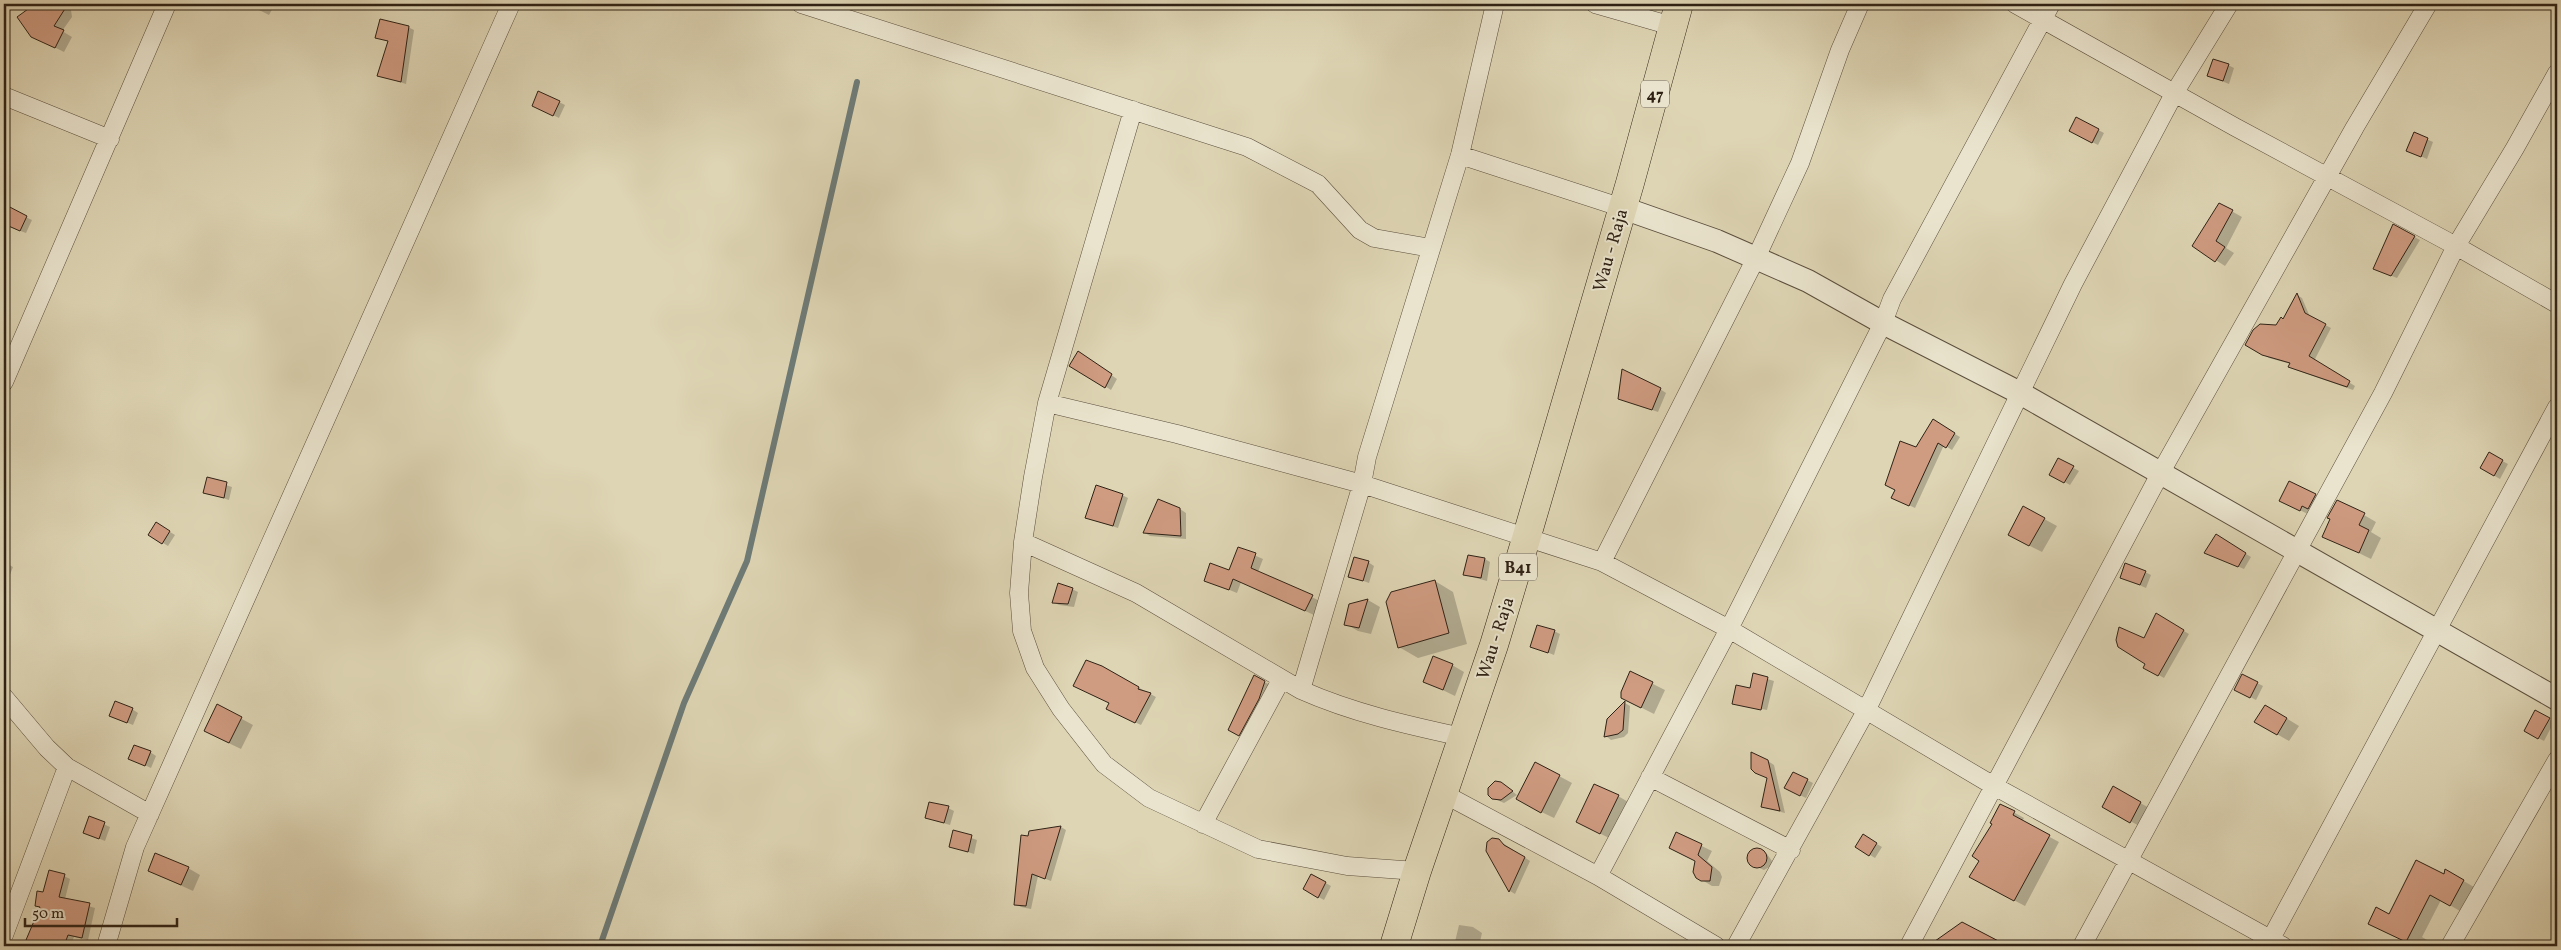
<svg xmlns="http://www.w3.org/2000/svg" width="2561" height="950" font-family="Vollkorn,serif">
  <style>
    .shadow { fill: #0003 }
    .lines { fill: none; stroke-linecap: round; stroke-linejoin: round }
    .stream { stroke: #6e7b77; stroke-width: 6 }
    .building { fill: #cf9b81; stroke: #2f2215 }
    .minor-casing { stroke: #5b4f3d; stroke-width: 19 }
    .tertiary-casing { stroke: #5b4f3d; stroke-width: 24 }
    .primary-casing { stroke: #2f2215; stroke-width: 29 }
    .minor { stroke: #eae4ce; stroke-width: 18 }
    .tertiary { stroke: #eae4ce; stroke-width: 22 }
    .primary { stroke: #ded5b4; stroke-width: 28 }
    .labels { text-anchor: middle; stroke-width: 4; stroke-linejoin: round; paint-order: stroke }
    .shield { fill: #eae4ce; stroke: #675c4c; stroke-width: 1 }
    .shield-label { font-size: 16px; font-weight: bold; fill: #2f2215 }
    .street-label { font-size: 18px; fill: #2f2215; stroke: #eae4ce }
  </style>
  <rect width="100%" height="100%" fill="#ded5b4"/>
  <filter id="stains"><feTurbulence type="fractalNoise" baseFrequency=".004" numOctaves="4"/><feColorMatrix values="0 0 0 0 .2 0 0 0 0 .09 0 0 0 0 .02 0 0 0 .5 -.17"/></filter>
  <radialGradient id="worn" r=".72"><stop offset=".6" stop-color="#630" stop-opacity="0"/><stop offset="1" stop-color="#630" stop-opacity=".3"/></radialGradient>
  <path class="shadow" d="M40 4H65L71 10 72 17 62 31 72 37 64 52 42 41 21 20Z
    M259 4H275L269 15 257 9Z
    M356 4H371L369 8Z
    M408 27 414 30 406 84 378 75 389 42 377 37Z
    M2228 65 2234 68 2229 84 2209 76Z
    M559 102 565 105 559 118 539 108Z
    M2077 119 2104 133 2098 145 2070 131Z
    M2415 134 2433 142 2427 159 2414 153Z
    M2219 204 2242 217 2226 248 2234 253 2225 266 2194 246Z
    M4 207 32 220 26 233 4 225Z
    M2394 226 2420 240 2397 278 2374 269Z
    M2297 295 2302 298 2310 317 2331 328 2314 361 2355 386 2353 390 2296 370 2290 367 2291 364 2269 358 2247 344 2284 320Z
    M1084 356 1117 379 1111 390 1071 364Z
    M1660 389 1666 393 1658 412 1619 398Z
    M1933 421 1960 437 1952 450 1944 445 1915 508 1898 500 1916 448Z
    M2489 454 2508 464 2500 479 2481 468Z
    M2059 460 2079 471 2070 485 2051 474Z
    M207 479 232 487 229 500 204 492Z
    M1122 495 1128 498 1118 528 1086 518Z
    M2316 495 2328 502 2312 516 2281 501Z
    M2024 508 2057 526 2042 552 2022 542Z
    M1180 509 1186 513V539L1150 536 1145 533Z
    M2364 515 2376 522 2371 532 2381 538 2371 559 2324 536Z
    M157 524 175 535 168 546 150 535Z
    M2216 536 2251 557 2244 569 2212 555Z
    M1238 548 1263 559 1258 572 1320 601 1314 615 1241 582 1237 593 1205 580 1229 571Z
    M1485 559 1490 562 1487 581 1465 575Z
    M4 562 13 567 7 582 4 581Z
    M1368 562 1374 566 1369 583 1350 576Z
    M2145 572 2151 575 2146 588 2121 577Z
    M1435 581 1453 592 1467 644 1418 658 1399 647Z
    M1072 589 1078 592 1074 607 1059 605 1053 602Z
    M1368 600 1380 607 1371 634 1358 631 1346 624 1350 605Z
    M2156 615 2189 634 2164 678 2145 667V639Z
    M1554 631 1560 634 1554 655 1532 646Z
    M1452 665 1464 672 1455 696 1424 681Z
    M1101 667 1156 697 1141 725 1113 712Z
    M1631 673 1665 690 1654 714 1622 698Z
    M1754 675 1774 681 1767 710 1733 703 1751 690Z
    M2243 676 2263 686 2256 700 2241 692Z
    M1255 677 1270 685 1245 738 1229 730Z
    M1625 703 1630 706 1628 733 1624 737 1611 740 1606 736 1608 720Z
    M218 706 253 725 241 749 218 738Z
    M132 709 138 713 133 725 116 718Z
    M2535 712 2554 722 2544 741 2525 731Z
    M2278 713 2299 726 2289 741 2256 722Z
    M150 752 156 756 151 768 134 760Z
    M1768 761 1774 765 1785 813 1762 807 1768 779 1756 772Z
    M1535 763 1572 783 1554 818 1529 806Z
    M1793 773 1813 783 1806 798 1791 791Z
    M1507 787 1517 795 1504 803 1493 798Z
    M2113 788 2153 810 2143 828 2103 806Z
    M1618 796 1630 803 1613 840 1577 822Z
    M2001 805 2024 818 2022 822 2059 842 2025 906 1981 883V860Z
    M948 808 954 811 950 825 926 818Z
    M90 818 110 827 105 841 90 835Z
    M1061 827 1066 830 1051 881 1038 876 1031 909 1021 907 1016 904 1030 832Z
    M954 832 977 840 974 854 950 846Z
    M1677 834 1712 851 1707 861 1720 872 1722 877 1719 886H1712L1697 877 1696 861 1670 848Z
    M1863 836 1882 847 1875 858 1857 847Z
    M1498 840 1530 861 1515 894 1510 891 1487 851Z
    M1755 850 1767 854 1772 861 1771 866 1764 870 1753 865 1748 859 1750 853Z
    M188 868 200 875 193 891 149 871Z
    M2446 871 2474 887 2460 911 2441 900 2422 937 2437 946H2397L2401 939 2390 915 2445 876Z
    M1311 875 1331 886 1324 900 1304 889Z
    M64 876 70 879 65 899 95 908 88 940 74 937 70 946H41L33 943 27 940 41 908 36 906Z
    M1962 923 2000 944 1999 946H1930Z
    M1459 925 1473 927 1482 933 1479 946H1454Z
    M1600 942 1605 945 1606 946H1598Z
    M2161 942 2178 946H2158Z"/>
  <g class="lines">
    <path class="stream" d="M600 946 684 703 747 561 857 82"/>
  </g>
  <path class="building" d="M35 4H68L54 26 64 30 55 48 31 37 17 17Z
    M380 19 409 26 401 82 377 76 388 41 375 38Z
    M2213 59 2229 64 2223 81 2207 76Z
    M538 91 560 101 553 116 532 106Z
    M2076 117 2099 129 2092 143 2069 131Z
    M2414 132 2428 138 2421 157 2406 151Z
    M2219 203 2233 210 2216 241 2225 247 2215 262 2192 246Z
    M4 204 27 216 20 231 4 224Z
    M2393 224 2415 236 2391 276 2373 269Z
    M2297 293 2305 313 2326 324 2309 356 2350 381 2347 387 2288 367 2290 363 2262 355 2245 345 2253 330 2260 324 2276 325 2281 317 2283 319Z
    M1078 351 1112 374 1105 388 1069 366Z
    M1622 369 1661 388 1652 410 1618 399Z
    M1933 419 1955 433 1946 448 1938 443 1909 506 1891 498 1895 490 1885 485 1900 441 1916 447Z
    M2489 452 2503 460 2494 476 2480 468Z
    M2058 458 2074 466 2064 483 2049 475Z
    M207 477 227 482 224 498 203 493Z
    M2289 481 2316 494 2308 509 2302 506 2300 511 2279 501Z
    M1096 485 1123 494 1113 526 1085 518Z
    M1158 499 1180 508 1181 536 1143 533Z
    M2337 500 2365 513 2359 525 2369 530 2359 553 2322 537 2330 519 2327 518Z
    M2023 506 2045 518 2029 546 2008 535Z
    M156 522 170 531 162 544 148 535Z
    M2216 534 2246 553 2238 567 2204 553Z
    M1238 547 1256 553 1251 568 1313 595 1305 611 1233 579 1229 590 1204 581 1210 563 1229 570Z
    M1468 555 1485 558 1481 578 1463 575Z
    M1354 557 1369 561 1363 581 1348 577Z
    M2125 563 2146 571 2140 585 2120 578Z
    M1435 580 1449 633 1398 648 1386 602 1391 592Z
    M1058 583 1073 588 1068 604 1052 603Z
    M1368 599 1359 628 1344 625 1349 604Z
    M2156 613 2184 630 2158 676 2143 668 2145 664 2118 647 2116 640 2119 627 2144 638Z
    M1537 625 1555 630 1548 653 1530 647Z
    M1433 656 1453 664 1443 690 1423 682Z
    M1086 660 1102 666 1139 687 1138 689 1151 693 1135 723 1106 709 1109 703 1073 686Z
    M1630 671 1653 682 1641 708 1621 698V692Z
    M1753 673 1768 677 1761 710 1732 704 1736 685 1750 688Z
    M2242 674 2258 682 2250 698 2234 690Z
    M1254 675 1265 681 1259 699 1239 736 1228 730Z
    M115 701 133 708 127 723 109 716Z
    M1625 701 1623 730 1618 734 1604 737 1607 719Z
    M217 704 242 717 229 743 204 731Z
    M2265 705 2287 718 2277 735 2254 722Z
    M2535 710 2550 718 2538 739 2524 731Z
    M134 745 151 751 145 766 128 759Z
    M1751 752 1768 760 1780 811 1761 807 1767 778 1755 773 1751 769Z
    M1535 762 1560 775 1541 813 1516 799Z
    M1793 772 1808 779 1800 796 1784 788Z
    M1495 781 1501 782 1513 791 1501 800 1492 799 1488 795V788Z
    M1594 784 1619 795 1600 834 1576 822Z
    M2113 786 2141 802 2130 823 2102 807Z
    M929 802 949 806 944 823 925 818Z
    M2000 804 2015 811 2013 815 2050 835 2014 901 1969 877 1979 861 1972 856 1992 824 1990 823Z
    M89 816 105 822 99 839 83 833Z
    M1061 826 1045 879 1032 874 1026 906 1014 905 1021 835 1028 836 1029 831Z
    M953 830 972 835 968 852 949 847Z
    M1676 832 1702 844 1698 855 1712 867 1710 881H1701L1696 878 1693 872 1695 861 1669 848Z
    M1863 834 1877 843 1869 856 1855 847Z
    M1492 838 1499 839 1504 845 1525 857 1509 892 1486 851 1487 842Z
    M1747 858a10 10 0 1 1 20 0a10 10 0 1 1-20 0Z
    M155 853 189 867 181 885 148 871Z
    M2416 860 2444 874 2445 869 2464 880 2450 906 2430 895 2406 942 2368 924 2376 907 2389 914Z
    M49 870 65 874 59 897 90 903 82 938 68 935 64 946H40L26 940 40 907 35 906 37 891 43 892Z
    M1311 874 1326 882 1318 898 1303 889Z
    M1962 922 2008 946H1928Z"/>
  <g class="lines">
    <g class="minor-casing">
      <path id="minor" d="M801 4 1247 147 1318 184 1360 230 1374 238 1431 248
        M1595 4 1672 26
        M2015 4 2235 127 2456 246 2557 304
        M4 96 110 139
        M1133 110 1047 403 1033 477 1023 542 1019 593 1022 631 1035 668 1061 709 1104 764 1149 798 1258 849 1347 866 1417 871
        M1460 155 1623 208
        M4 382 167 4
        M1047 403 1177 434 1362 484 1602 562 1729 629 1994 786 2283 946
        M1023 542 1136 593 1301 690C1353 713 1407 725 1462 737
        M1602 562 1756 258 1800 163 1840 50 1860 4
        M1301 690 1362 484 1367 457 1460 155 1495 4
        M4 697 47 748 67 767 150 814
        M1650 777 1791 850
        M1444 794 1598 876 1716 946
        M1203 824 1281 680
        M1598 876 1729 629 1883 323 1892 299 2051 4
        M4 935 67 767
        M106 946 135 847 511 4
        M1736 946 1866 711 2073 284 2175 92 2229 4
        M1909 946 2161 472 2355 127 2428 4
        M2082 946 2383 393 2456 246 2515 148 2557 73
        M2267 946 2557 407
        M2450 946 2557 760"/>
    </g>
    <g class="tertiary-casing">
      <path id="tertiary" d="M1623 208 1717 241 1808 281 1883 323 2020 393 2557 699"/>
    </g>
    <g class="primary-casing">
      <path id="primary" d="M1394 946 1417 871 1494 645 1526 539 1630 183 1679 4"/>
    </g>
    <use href="#minor" class="minor"/>
    <use href="#tertiary" class="tertiary"/>
    <use href="#primary" class="primary"/>
  </g>
  <g class="labels">
    <g class="shield">
      <rect x="1641" y="80.5" width="28" height="27" rx="4"/>
      <rect x="1499" y="553.5" width="38" height="27" rx="4"/>
    </g>
    <g class="shield-label">
      <text x="1655" y="100">47</text>
      <text x="1518" y="573">B41</text>
    </g>
    <g class="street-label">
      <text transform="translate(1610 250) rotate(-74)" y="6">Wau - Raja</text>
      <text transform="translate(1495 638) rotate(-72)" y="6">Wau - Raja</text>
    </g>
  </g>
  <rect width="2561" height="950" fill="none" stroke="#ded5b4" stroke-width="20"/>
  <rect x="5" y="5" width="2551" height="940" fill="none" stroke="#2f2215" stroke-width="2.5"/>
  <rect x="10" y="10" width="2541" height="930" fill="none" stroke="#2f2215"/>
  <path d="M25 918v8h152v-8" fill="none" stroke="#2f2215" stroke-width="2.5"/>
  <text x="32" y="918" font-size="15" fill="#2f2215" stroke="#eae4ce" stroke-width="4" paint-order="stroke">50 m</text>
  <rect width="100%" height="100%" filter="url(#stains)"/>
  <rect width="100%" height="100%" fill="url(#worn)"/>
</svg>
